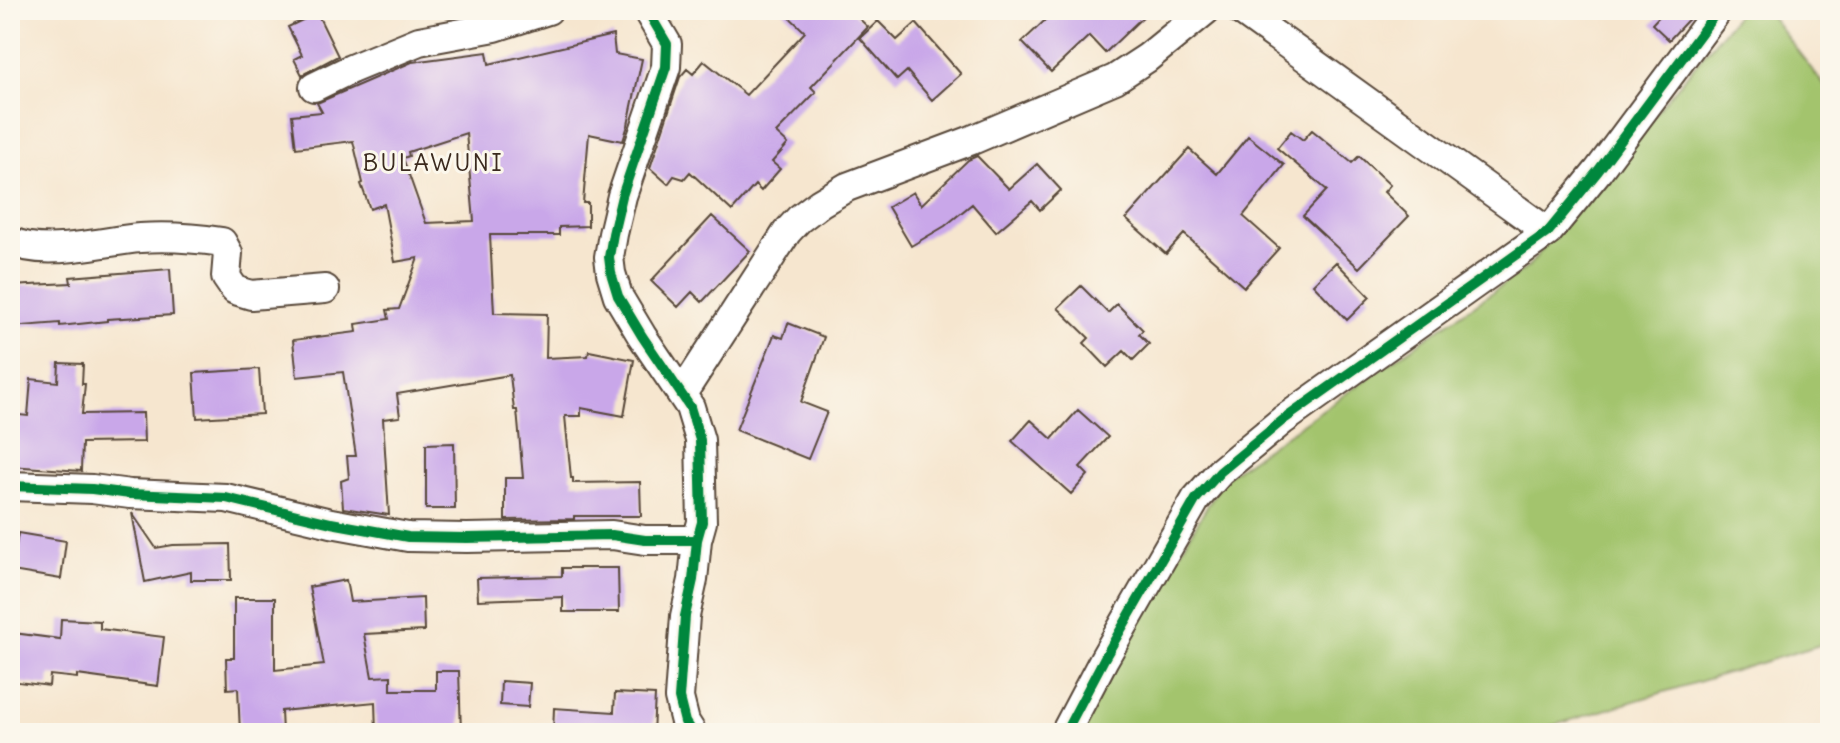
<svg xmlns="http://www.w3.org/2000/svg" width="1840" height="743" font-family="Delius,sans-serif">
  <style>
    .green { fill: #a3c46d; stroke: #6f7746; stroke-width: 2 }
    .building { fill: #c9a7e9; fill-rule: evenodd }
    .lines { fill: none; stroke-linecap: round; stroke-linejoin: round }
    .minor-casing { stroke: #574639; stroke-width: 32 }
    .minor { stroke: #fff; stroke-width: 28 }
    .cycleway-casing { stroke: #fbf7ec; stroke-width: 15 }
    .cycleway { stroke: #00873e; stroke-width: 10 }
    .labels { text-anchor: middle; stroke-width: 6; stroke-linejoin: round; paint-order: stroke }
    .quarter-label { font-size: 24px; letter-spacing: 2px; fill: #3b2a1e; stroke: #fbf7ec }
  </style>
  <rect width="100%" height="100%" fill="#fbf7ec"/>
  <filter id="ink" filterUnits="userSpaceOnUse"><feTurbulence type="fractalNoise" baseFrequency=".0125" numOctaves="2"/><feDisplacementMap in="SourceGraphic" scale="16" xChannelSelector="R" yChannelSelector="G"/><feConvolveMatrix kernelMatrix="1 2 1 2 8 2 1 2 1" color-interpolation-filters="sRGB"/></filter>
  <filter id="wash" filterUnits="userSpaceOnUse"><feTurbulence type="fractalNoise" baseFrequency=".006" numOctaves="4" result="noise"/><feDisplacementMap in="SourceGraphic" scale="32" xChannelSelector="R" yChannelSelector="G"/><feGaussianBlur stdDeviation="1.8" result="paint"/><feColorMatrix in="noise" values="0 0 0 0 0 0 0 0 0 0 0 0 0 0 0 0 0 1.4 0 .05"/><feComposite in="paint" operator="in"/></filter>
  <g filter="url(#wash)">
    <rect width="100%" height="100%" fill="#f6e6cf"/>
    <path class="green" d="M1741 10H1766L1830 93V642L1541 729 1538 733H1073L1224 478 1527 268Z"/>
    <g id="blocks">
      <path class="building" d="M782 10H850L868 27 811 87 816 92 776 133 788 144 772 162 780 169 761 191 755 185 732 211 690 172 684 179 674 176 668 184 650 168 680 77 687 69 693 74 704 61 746 95 805 32Z
        M1056 10H1150L1105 53 1089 36 1051 72 1022 42Z
        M1665 10H1697L1669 40 1652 24Z
        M317 13 338 56 302 75 294 59 302 55 288 27Z
        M878 21 897 40 916 23 961 74 932 100 907 71 897 80 860 38Z
        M613 35 615 54 642 59 628 125 623 141 589 134 583 203H588V226L559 227V235H490L494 313 547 314 546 358 588 356 589 351 634 360 624 416 581 408V416H565L571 478H573V483L640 482 641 516H574V519L505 520V478H523L517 410H514L510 375 397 394 400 417 383 419 389 515 343 508 341 481 349 478 347 456H356L343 372 297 377 293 340 357 332 356 324 389 319 387 310 399 309 418 258 395 262 384 204 370 209 361 184 363 183 353 141 296 148 292 115 322 112 317 103 412 62 487 52 489 64ZM466 133 474 221 426 223 403 158 409 156 408 152Z
        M1312 130 1352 163 1359 156 1390 185 1384 192 1409 216 1359 268 1303 216 1327 190 1277 148 1291 131 1303 140Z
        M1248 136 1284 165 1243 216 1279 248 1244 287 1184 234 1166 254 1126 219 1189 149 1217 174Z
        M977 156 1009 189 1037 164 1061 190 1040 210 1032 201 996 232 972 204 945 226 911 246 888 207 913 192 921 205 968 160Z
        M712 216 750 251 702 302 692 292 678 307 651 281Z
        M1336 262 1370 297 1347 320 1313 284Z
        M170 269 173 315 107 319V321L60 326V323L10 327V286L71 283 70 277Z
        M1081 286 1108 313 1117 304 1143 330 1139 334 1149 344 1133 360 1124 351 1107 367 1084 343 1089 338 1058 308Z
        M788 323 824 337 801 402 827 412 808 459 736 430 774 335 783 338Z
        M59 363 83 364 82 384H85L82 414 143 413 144 442 82 443 81 471 10 466V414L28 416 31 379 58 382Z
        M259 369 262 414 197 418 194 373Z
        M1078 410 1108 437 1080 467 1088 475 1071 494 1012 441 1031 420 1052 439Z
        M454 443 455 509H426V444Z
        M132 513 156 548 173 545 230 544 231 580H191V572L145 582Z
        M18 533 66 541 61 579 12 571Z
        M562 568H618L619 612H563V597L478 600 477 578 562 576Z
        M346 580 350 602 423 598 424 631 364 634 372 677 391 676V690H436V671H459L461 732 376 733 375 702 281 711 282 733H240L238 688 227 689 226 658H234V598H275V670L324 665 309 587Z
        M61 619 100 621V629L164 637 158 686 77 675V678L50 675 49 686 10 681 13 633 60 639Z
        M501 681 530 683 528 707 500 705Z
        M615 693 655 695 653 733H553L554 708 614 712Z"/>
    </g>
  </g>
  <g filter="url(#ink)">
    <use href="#blocks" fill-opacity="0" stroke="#574639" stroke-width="2"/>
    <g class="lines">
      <g class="minor-casing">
        <path id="minor" d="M647 10 667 44 666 67 622 196 613 234 609 257 611 273 618 296 642 336 690 407 700 440 702 522 697 540 693 580 685 616 679 698 685 722 692 733
          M1240 10 1548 232
          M314 87 351 69 419 41 495 27 548 10
          M10 241C45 258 103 241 140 238 167 236 195 238 222 242L228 253 226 277 235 290 251 295 325 289
          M682 394 787 232 799 219 820 203 847 187 972 140 1115 79 1147 58 1206 10
          M10 486 92 489 130 494 226 498 331 523 408 537 467 538 612 535 645 540H697
          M1065 733 1104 659 1196 499 1220 472 1283 420 1548 232 1598 171 1718 10"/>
      </g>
      <use href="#minor" class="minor"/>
      <g class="cycleway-casing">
        <path id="cycleway" d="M647 10 667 44 666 67 622 196 613 234 609 257 611 273 618 296 642 336 690 407 700 440 702 522 697 540 693 580 685 616 679 698 685 722 692 733
          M10 486 92 489 130 494 226 498 331 523 408 537 467 538 612 535 645 540H697
          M1065 733 1104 659 1196 499 1220 472 1283 420 1548 232 1598 171 1718 10"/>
      </g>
      <use href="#cycleway" class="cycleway"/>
    </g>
  </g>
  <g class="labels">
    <g class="quarter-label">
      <text x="433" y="171">BULAWUNI</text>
    </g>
  </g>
  <rect width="1840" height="743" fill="none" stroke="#fbf7ec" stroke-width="40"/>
</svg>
